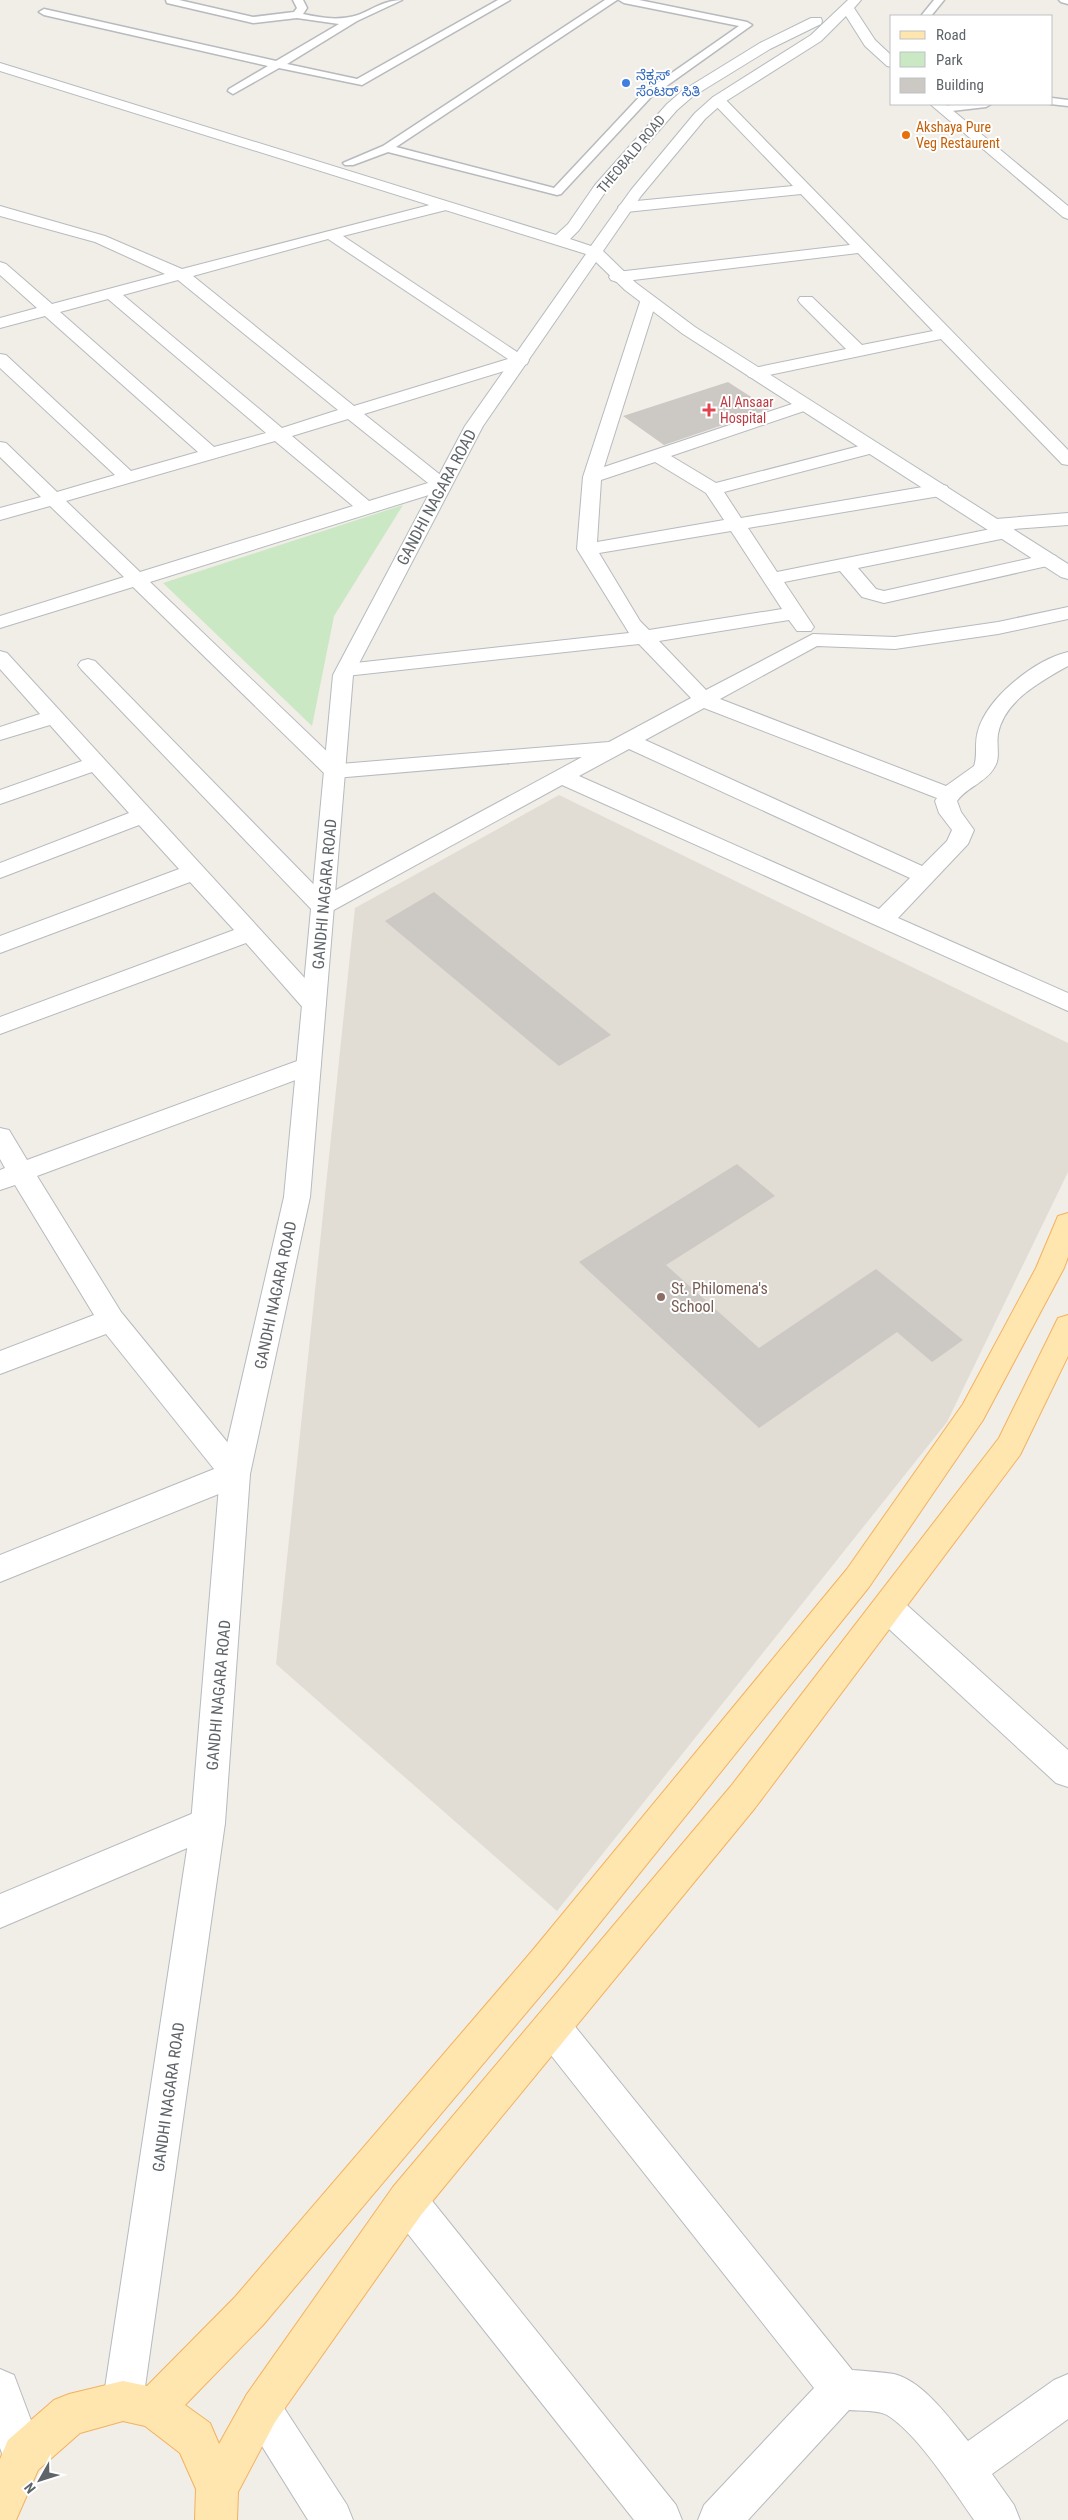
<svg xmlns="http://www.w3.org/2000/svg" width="1068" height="2520" font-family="'Roboto Condensed','Noto Sans Kannada',sans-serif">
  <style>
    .education { fill: #e1ddd5 }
    .green { fill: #cae8c4 }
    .building { fill: #ccc8c3 }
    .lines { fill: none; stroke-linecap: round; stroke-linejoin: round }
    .lane-casing { stroke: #b7babe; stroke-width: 3 }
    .street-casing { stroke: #b7babe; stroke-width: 2 }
    .secondary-casing { stroke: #b5bbbf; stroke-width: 2 }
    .primary-casing { stroke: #f3b25e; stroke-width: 2 }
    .lane { fill: #fff; fill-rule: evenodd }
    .street { fill: #fff; fill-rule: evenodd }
    .secondary { fill: #fff; fill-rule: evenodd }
    .primary { fill: #ffe5ae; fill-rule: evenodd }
    .shop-dot { fill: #3f7fe0; stroke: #fff; stroke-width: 2 }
    .food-dot { fill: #e8710a; stroke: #fff; stroke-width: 2 }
    .health-dot { fill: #e0444e; stroke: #fff; stroke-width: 2 }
    .education-dot { fill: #8d6e63; stroke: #fff; stroke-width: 2 }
    .labels { text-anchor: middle; stroke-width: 4; stroke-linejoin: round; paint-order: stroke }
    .far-shop-label { font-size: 14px; fill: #366cbe; stroke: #fff; text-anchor: start }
    .far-food-label { font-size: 14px; fill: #c56008; stroke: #fff; text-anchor: start }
    .far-street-label { font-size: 14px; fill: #5e6468; stroke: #fff }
    .far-health-label { font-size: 14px; fill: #be3a42; stroke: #fff; text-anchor: start }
    .street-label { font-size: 16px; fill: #5e6468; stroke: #fff }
    .education-label { font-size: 16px; fill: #785e54; stroke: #fff; text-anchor: start }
  </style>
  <rect width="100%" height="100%" fill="#f1ede7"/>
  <path class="education" d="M559 795 1068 1043V1172L947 1422 557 1911 276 1664 355 908Z"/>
  <path class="green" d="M403 505 334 616 312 726 163 583Z"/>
  <path class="building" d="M728 382 770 409 664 445 623 416Z
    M434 892 611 1035 559 1066 385 921Z
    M737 1164 775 1196 666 1265 759 1348 876 1269 963 1340 932 1362 897 1332 759 1428 579 1262Z"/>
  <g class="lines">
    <g class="lane-casing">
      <path id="lane" d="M166 0H179L253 17 294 12 297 8 293 0H303L307 8 303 14C321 18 340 21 358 15 373 9 385 0 402 0L357 21 287 64 357 79 498 0H510L362 85 279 68 233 94 228 91 229 89 268 66 44 15 39 12 44 9 276 61 339 24 297 18 253 23 167 3Z
        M605 0H617L396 147 554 188 643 93 739 26 624 3 619 0H639L747 22 752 25 651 97 561 194 557 195 388 152 353 165H345L343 163 383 146Z
        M934 0H944L931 16H921Z
        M1059 0H1068V4L1061 2Z
        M1052 98 1068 100V106L1050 104Z
        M960 104H991L986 107 943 112 938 109 943 106Z"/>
    </g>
    <g class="street-casing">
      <path id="street" d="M718 96 723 97 1068 450V465L1062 464 941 339 755 378 749 377 746 373 749 369 846 349 800 303 798 300 800 297H812L862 345 933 331 858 253 617 282 611 280 609 277 611 274 617 272 850 245 801 194 626 212 621 210 618 207 621 204 626 202 793 186 713 103 711 100 713 97Z
        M445 201 453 206 450 209 343 236 529 360 527 364 364 414 448 481 450 485 448 489 150 582 340 764 609 742 691 698 639 644 346 676 339 674 336 670 339 666 346 664 629 633 577 549 583 477 640 302 642 299H654L656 302 604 467 804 400 810 401 813 405 810 409 671 456 716 483 871 443 877 444 880 448 877 452 724 492 741 518 940 484 947 486 949 490 947 494 940 496 748 528 777 572 991 529 987 525 989 521 996 519 1068 513V525L1014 529 1015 532 1013 536 1006 538 858 568 876 589 884 591 1049 554 1056 556 1059 560 1056 564 884 603 862 597 840 571 784 582 814 627 811 631H797L789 620 659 641 706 690 813 634 895 637 998 622 1068 607V619L998 634 895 649 817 646 720 699 946 786 974 766C978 755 974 743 978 731 987 698 1034 660 1068 652V666C1041 681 1004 701 998 734 996 746 1001 758 994 768 985 783 967 787 957 801L961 812 974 830 968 844 898 918 1068 993V1011L562 785 330 912 322 914 314 912 81 669 78 665 81 661 88 659 95 661 325 896 582 757 335 778 327 776 133 587 0 628V616L124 577 50 506 0 520V508L41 497 0 457V442L6 443 57 492 115 475 0 368V354L6 355 131 471 198 452 45 316 0 328V318L37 308 0 275V262L6 264 52 304 165 274 95 242 0 216V206L105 236 182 269ZM328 239 508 359 354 406 193 276ZM178 280 338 410 282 428 123 295ZM108 299 266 433 214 447 60 312ZM348 419 428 483 369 501 292 436ZM275 441 353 506 140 572 66 501ZM655 462 706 493 724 520 597 542 601 480ZM731 531 782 609 649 630 640 621 599 553ZM704 708 937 798 935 801 939 813 952 830 947 841 922 866 645 740ZM629 749 910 878 879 909 579 776Z
        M0 651 7 653 323 998 326 1004 323 1010 314 1012 305 1010 246 943 0 1034V1017L234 930 190 882 0 953V936L179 869 139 825 0 878V863L129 813 92 772 0 804V790L82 761 50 725 0 740V727L40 714 0 669Z
        M308 1057 317 1060 321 1066 317 1072 37 1176 121 1312 246 1465 250 1474 246 1483 0 1582V1555L214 1469 106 1334 0 1374V1351L94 1315 15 1185 0 1190V1170L5 1168 0 1159V1128L9 1130 27 1160Z
        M888 1594 899 1598 1068 1750V1787L1056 1783 877 1618 872 1608 877 1598Z
        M208 1807 220 1812 225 1823 220 1834 0 1928V1894Z
        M552 2009 565 2014 852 2370C865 2371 880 2372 894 2374 923 2381 950 2419 968 2441L1054 2380 1068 2374V2419L992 2474 1014 2505 1020 2520H974C953 2490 918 2434 887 2415 878 2410 860 2411 849 2410L748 2520H698L704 2505 814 2388 539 2040 534 2027 539 2014Z
        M407 2182 421 2187 676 2505 682 2520H634L393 2215 388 2201 393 2187Z
        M0 2369 14 2375 44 2455 38 2470 23 2476 8 2470 0 2448Z
        M261 2388 275 2394 347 2505 353 2520H308L247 2422 241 2408 247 2394Z"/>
    </g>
    <g class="secondary-casing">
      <path id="secondary" d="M848 0H861L854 8 875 40 892 56V67L887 66 865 46 846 16 821 41 723 103 705 119 641 196 603 251 636 283 695 327 1068 564V579L1061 577 683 334 625 290 596 262 483 426 353 675 310 1197 250 1474 225 1823 143 2401 137 2415 123 2421 109 2415 103 2401 191 1823 220 1474 284 1197 333 675 465 426 586 254 0 71V63L556 235 568 224 595 185 667 104 682 91 760 43 811 18H821L822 21 821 24 770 49 692 97 677 110 606 191 579 230 570 239 591 246 631 190 695 113 713 97 811 35Z
        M930 104H945L1068 206V219L1063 217Z"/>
    </g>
    <g class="primary-casing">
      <path id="primary" d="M1068 1213V1257L1064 1268 983 1420 869 1587 558 1975 263 2325 185 2405 210 2423 219 2444 247 2394 393 2187 731 1786 999 1438 1058 1318 1068 1315V1356L1020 1455 755 1808 421 2215 275 2422 238 2492 237 2520H195L196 2489 180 2453 145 2426 123 2421 80 2433 38 2470 16 2520H0V2459L8 2440 54 2400 69 2394 123 2381 147 2386 235 2297 532 1951 847 1569 963 1404 1036 1268 1058 1216Z"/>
    </g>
    <use href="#lane" class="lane"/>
    <use href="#street" class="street"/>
    <use href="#secondary" class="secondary"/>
    <use href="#primary" class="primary"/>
  </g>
  <circle class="shop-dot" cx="626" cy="83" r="5"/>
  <circle class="food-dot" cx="906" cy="135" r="5"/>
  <path class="health-dot" d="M706.5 402.5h5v5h5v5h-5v5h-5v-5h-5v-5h5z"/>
  <circle class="education-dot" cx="661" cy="1297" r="5"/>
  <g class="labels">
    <g class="far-shop-label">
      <text x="636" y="80">ನೆಕ್ಸಸ್<tspan x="636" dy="16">ಸೆಂಟರ್ ಸಿತಿ</tspan></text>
    </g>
    <g class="far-food-label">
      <text x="916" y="132">Akshaya Pure<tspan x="916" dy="16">Veg Restaurent</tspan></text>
    </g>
    <g class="far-street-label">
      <text transform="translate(631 154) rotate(-50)" y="5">THEOBALD ROAD</text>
    </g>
    <g class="far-health-label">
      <text x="720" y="407">Al Ansaar<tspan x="720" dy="16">Hospital</tspan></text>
    </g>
    <g class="street-label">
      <text transform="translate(436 497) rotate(-62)" y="6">GANDHI NAGARA ROAD</text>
      <text transform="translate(324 894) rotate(-85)" y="6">GANDHI NAGARA ROAD</text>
      <text transform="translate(275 1295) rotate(-78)" y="6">GANDHI NAGARA ROAD</text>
      <text transform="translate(218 1695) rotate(-85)" y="6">GANDHI NAGARA ROAD</text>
      <text transform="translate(168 2097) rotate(-82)" y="6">GANDHI NAGARA ROAD</text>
    </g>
    <g class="education-label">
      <text x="671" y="1294">St. Philomena's<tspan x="671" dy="18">School</tspan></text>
    </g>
  </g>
  <rect x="890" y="15" width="162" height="90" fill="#ffffff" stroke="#bfc1c3"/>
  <rect x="900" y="31" width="25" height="8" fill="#ffe5ae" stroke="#bfc1c3"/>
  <text x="936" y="40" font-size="15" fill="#5e6468">Road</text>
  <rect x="900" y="52" width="25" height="15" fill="#cae8c4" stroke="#bfc1c3"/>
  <text x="936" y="65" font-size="15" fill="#5e6468">Park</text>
  <rect x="900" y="78" width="25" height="15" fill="#ccc8c3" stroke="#bfc1c3"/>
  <text x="936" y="90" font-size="15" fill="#5e6468">Building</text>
  <g transform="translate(40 2480) rotate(231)" stroke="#ffffff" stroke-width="4" paint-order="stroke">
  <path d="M0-4L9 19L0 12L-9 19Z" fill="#5e6468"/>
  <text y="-8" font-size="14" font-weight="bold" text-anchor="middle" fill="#5e6468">N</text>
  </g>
</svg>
